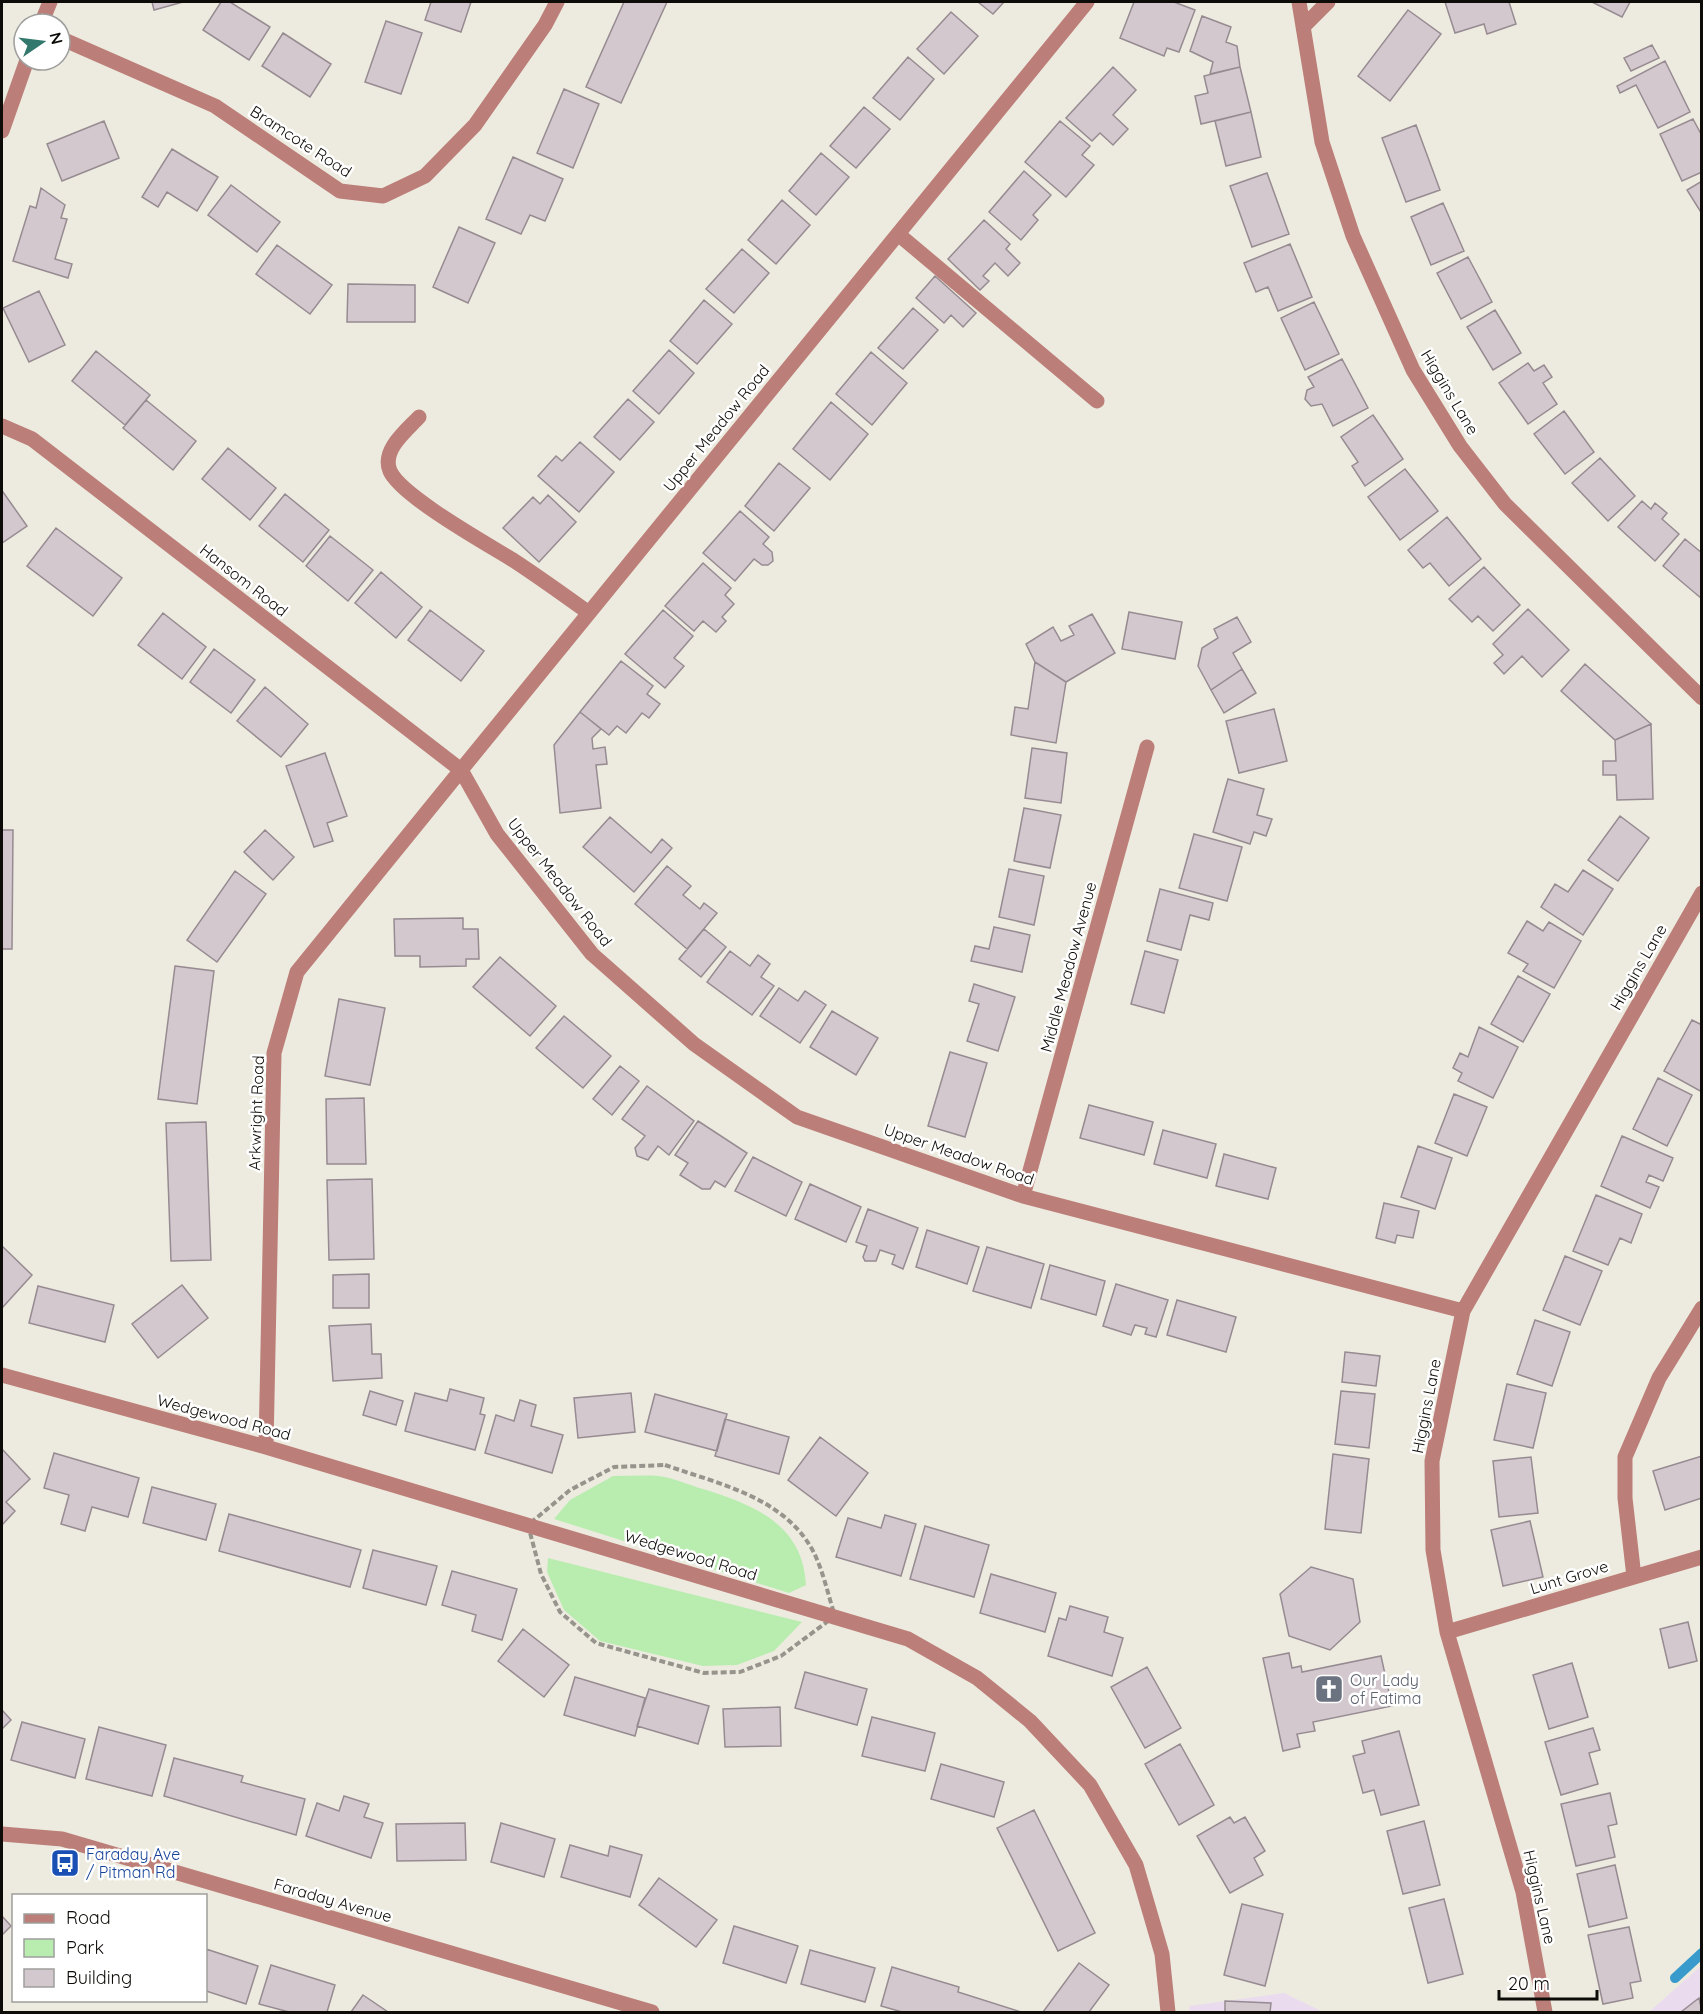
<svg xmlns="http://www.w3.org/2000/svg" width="1703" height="2014" font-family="Quicksand,sans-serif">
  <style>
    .commercial { fill: #eadbee }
    .green { fill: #b9edb0 }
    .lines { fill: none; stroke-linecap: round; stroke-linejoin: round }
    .stream { stroke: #399bcb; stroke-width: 10 }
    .building { fill: #d4c8cf; stroke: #978b92; stroke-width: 1.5 }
    .path { stroke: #96948c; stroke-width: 4; stroke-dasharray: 6 3; stroke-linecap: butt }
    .minor { stroke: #bc7e78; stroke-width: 15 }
    .labels { text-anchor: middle; stroke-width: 5; stroke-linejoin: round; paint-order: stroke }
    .street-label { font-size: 16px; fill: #0d0c08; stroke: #fff }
    .worship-label { font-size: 16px; fill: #5b616d; stroke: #fff; text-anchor: start }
    .transit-label { font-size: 16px; fill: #164399; stroke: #fff; text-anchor: start }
  </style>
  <rect width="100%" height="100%" fill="#edebdf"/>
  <path class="commercial" d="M1701 1966V2012H1649Z
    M1284 1993 1323 2012H1190L1189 2006Z"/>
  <path class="green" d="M613 1476C628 1476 644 1475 659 1476 674 1478 689 1485 703 1489 754 1505 803 1524 806 1585L789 1593 554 1519 570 1500Z
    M548 1558 802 1622 774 1651 737 1665 703 1666 600 1641 564 1610 547 1572Z"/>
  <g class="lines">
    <path class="stream" d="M1675 1978 1702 1953"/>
  </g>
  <path class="building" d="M152 2H183L154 10Z
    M221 2H230L270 27 249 60 203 30Z
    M431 2H471L461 32 425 20Z
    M624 2H667L621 103 586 87Z
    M978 2H1004L993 14Z
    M1134 2H1174L1195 10 1179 52 1167 48 1164 56 1120 38Z
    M1445 2H1509L1516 24 1487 34 1484 24 1455 33Z
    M1592 2H1630L1622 17Z
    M1408 10 1441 34 1390 101 1358 76Z
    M951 12 978 36 944 74 917 49Z
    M1202 16 1231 27 1226 42 1237 46 1240 67 1210 74 1213 62 1190 51Z
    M386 21 422 33 401 94 365 82Z
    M283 33 331 64 310 97 262 66Z
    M1652 45 1659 58 1631 71 1624 58Z
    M908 57 934 79 900 120 873 98Z
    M1665 61 1690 112 1658 128 1636 85 1620 93 1617 86Z
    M1113 67 1136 90 1113 115 1128 129 1113 145 1100 133 1092 141 1066 118Z
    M1240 67 1251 112 1201 124 1195 96 1208 93 1204 76Z
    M564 89 599 104 573 168 537 153Z
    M864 107 890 129 856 168 830 146Z
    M1251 112 1261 157 1226 166 1215 121Z
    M1693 119 1702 136V172L1682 181 1660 134Z
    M104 121 119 158 62 181 47 144Z
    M1060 121 1090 146 1082 155 1094 165 1066 197 1025 162Z
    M1416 125 1440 190 1406 202 1382 138Z
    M172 149 218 177 197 211 167 192 158 207 142 197Z
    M821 153 849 177 816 215 789 191Z
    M513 157 563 179 545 221 530 215 521 234 486 219Z
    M1024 171 1051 195 1033 215 1038 220 1021 240 989 212Z
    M1267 173 1289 234 1252 247 1230 186Z
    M1702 181V214L1687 190Z
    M231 185 280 222 257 252 208 215Z
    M41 188 65 205 61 218 67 219 55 259 72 264 68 278 13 261 30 206 36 208Z
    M782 200 810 225 776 264 748 240Z
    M1443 203 1464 251 1431 265 1411 217Z
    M984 220 1010 244 1006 249 1020 263 1008 276 995 263 983 276 989 281 980 290 948 259Z
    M459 227 495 243 468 303 433 287Z
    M1290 244 1312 297 1278 311 1268 287 1256 292 1244 263Z
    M277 245 332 285 310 314 256 274Z
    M742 249 769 273 734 313 706 289Z
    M1468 257 1492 302 1461 319 1437 273Z
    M935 276 976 313 963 327 951 315 944 323 916 298Z
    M348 284 415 285V322H347Z
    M39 291 65 345 29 362 3 308Z
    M704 300 732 324 697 364 670 341Z
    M1314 302 1339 354 1305 370 1281 318Z
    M913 308 938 330 903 369 878 348Z
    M1495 310 1521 353 1493 370 1467 327Z
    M669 350 694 373 659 414 633 391Z
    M96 351 150 395 125 425 72 381Z
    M871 352 907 383 872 425 836 394Z
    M1342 359 1368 408 1333 426 1322 404 1311 406 1305 399 1307 390 1314 387 1308 377Z
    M1528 363 1534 371 1544 365 1552 377 1543 383 1557 404 1528 424 1499 383Z
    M628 399 654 422 620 460 594 437Z
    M146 400 196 441 173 470 123 428Z
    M831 402 868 434 830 480 793 449Z
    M1564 411 1594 452 1565 474 1534 434Z
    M1373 415 1403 459 1365 486 1352 466 1358 462 1341 437Z
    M580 442 614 472 579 512 538 476 556 456 562 461Z
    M228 448 276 488 250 520 202 479Z
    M1600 458 1635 496 1608 521 1572 483Z
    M779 463 810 488 774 531 745 506Z
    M1405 469 1438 511 1400 540 1368 497Z
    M3 492 27 526 2 543V493Z
    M285 494 329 530 303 562 259 526Z
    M548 495 576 522 539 562 503 528 533 497 540 504Z
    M1642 501 1651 509 1655 503 1667 513 1662 519 1679 534 1655 561 1618 527Z
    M740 511 769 537 763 544 772 552 773 561 768 565H762L754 559 735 581 703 553Z
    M1447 517 1481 559 1449 586 1430 563 1423 568 1408 550Z
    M56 528 122 578 93 616 27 566Z
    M330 536 373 570 348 601 306 566Z
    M1685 539 1702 553V599L1663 566Z
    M703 563 731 588 725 595 734 604 722 617 726 621 716 632 703 621 694 631 665 606Z
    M1484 567 1520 605 1493 631 1478 616 1472 622 1449 599Z
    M381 572 422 607 396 638 355 603Z
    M1528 609 1569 650 1542 677 1522 656 1504 674 1494 663 1503 655 1493 644Z
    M430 610 484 651 461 681 408 640Z
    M663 610 693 636 674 658 684 666 665 688 625 654Z
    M1129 612 1182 622 1175 659 1122 649Z
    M163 613 206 647 182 679 138 645Z
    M1092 614 1115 653 1066 682 1035 662 1026 644 1053 627 1061 641 1074 635 1069 626Z
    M1237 617 1251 642 1233 653 1242 669 1211 690 1198 666 1202 648 1218 638 1214 629Z
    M214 649 255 680 231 713 190 682Z
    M621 661 653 686 647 694 660 704 649 718 642 713 626 733 617 726 609 735 580 712Z
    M1035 662 1066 682 1056 743 1011 735 1015 707 1028 709Z
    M1585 664 1651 724 1615 740 1561 691Z
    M1242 669 1256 693 1224 713 1211 690Z
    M265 687 308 724 281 757 237 721Z
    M1274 709 1287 761 1239 773 1226 721Z
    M580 712 601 729 592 738 593 749 605 747 607 764 596 765 601 808 560 813 554 745Z
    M1651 724 1653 799 1617 800 1616 775H1603V761H1616L1615 740Z
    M1032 748 1067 753 1061 803 1025 798Z
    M325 753 347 816 327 823 333 841 314 847 286 766Z
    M1228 779 1264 789 1257 815 1272 819 1266 836 1254 832 1250 844 1213 832Z
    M1024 808 1061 815 1050 868 1014 861Z
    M1620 816 1649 838 1618 881 1588 860Z
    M610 817 651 853 662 839 672 848 634 892 583 847Z
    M2 830H13L12 949H2Z
    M265 830 294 857 273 880 244 852Z
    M1194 834 1242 847 1227 901 1179 888Z
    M667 866 691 886 683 895 700 909 704 903 717 913 687 949 635 904Z
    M1009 869 1044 876 1034 925 999 917Z
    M1583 870 1613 889 1583 935 1541 907 1555 884 1568 892Z
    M235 871 266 894 217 962 187 940Z
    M1160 889 1213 903 1209 920 1190 915 1181 950 1147 941Z
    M463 918V929H478L479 959H466V966L420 967V956H395L394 919Z
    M1527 921 1543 931 1549 922 1581 941 1554 988 1523 971 1528 964 1508 953Z
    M994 927 1030 935 1022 972 971 961 975 946 989 949Z
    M704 929 726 947 701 977 679 959Z
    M730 951 750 966 758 955 770 964 761 977 774 986 752 1015 707 982Z
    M1145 951 1178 960 1164 1013 1131 1004Z
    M500 957 556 1006 530 1036 473 987Z
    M175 966 214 971 197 1104 158 1099Z
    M1518 976 1550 994 1523 1042 1491 1024Z
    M974 984 1015 997 998 1051 967 1041 979 1004 969 1001Z
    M779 988 798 1001 805 991 826 1005 800 1043 760 1016Z
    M339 999 385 1008 370 1085 325 1076Z
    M832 1011 878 1038 856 1075 810 1047Z
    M564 1016 611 1056 583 1088 536 1048Z
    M1692 1020 1702 1025V1092L1664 1071Z
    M1479 1027 1518 1047 1493 1098 1458 1081 1462 1073 1453 1068 1460 1053 1468 1057Z
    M950 1052 987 1063 965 1137 928 1126Z
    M620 1066 639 1081 612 1115 593 1099Z
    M1658 1078 1692 1095 1667 1146 1633 1129Z
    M647 1086 694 1121 669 1155 658 1146 648 1160 637 1156 635 1148 645 1136 622 1119Z
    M1454 1094 1487 1107 1467 1156 1435 1143Z
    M364 1098 366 1164H327L326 1099Z
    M1089 1105 1153 1122 1144 1155 1080 1138Z
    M698 1121 747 1153 725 1187 715 1181 710 1189H702L680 1175 688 1163 675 1155Z
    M206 1122 211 1260 171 1261 166 1123Z
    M1163 1130 1216 1144 1207 1178 1154 1164Z
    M1622 1136 1673 1158 1663 1181 1649 1175 1646 1182 1659 1187 1650 1208 1601 1186Z
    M1418 1146 1452 1158 1435 1209 1401 1197Z
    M1224 1154 1276 1168 1268 1199 1216 1186Z
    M753 1157 802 1182 786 1216 735 1191Z
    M372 1179 374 1259 329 1260 327 1180Z
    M810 1184 861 1207 846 1242 795 1219Z
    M1596 1195 1642 1214 1631 1243 1620 1238 1608 1265 1573 1251Z
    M1384 1203 1419 1211 1413 1238 1397 1235 1395 1243 1376 1238Z
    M868 1209 918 1228 903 1269 892 1264 895 1255 880 1250 876 1261H865L863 1257 867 1246 856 1242Z
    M927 1230 979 1247 967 1284 916 1267Z
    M2 1246 32 1275 2 1308Z
    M987 1247 1044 1264 1031 1308 973 1291Z
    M1565 1256 1602 1271 1580 1325 1543 1310Z
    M1050 1265 1105 1281 1096 1315 1041 1299Z
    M369 1274V1308H333V1275Z
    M1116 1284 1168 1300 1156 1337 1145 1334 1147 1328 1135 1325 1131 1335 1103 1326Z
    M182 1285 208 1318 158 1358 132 1324Z
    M38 1286 114 1305 105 1342 29 1323Z
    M1177 1300 1236 1317 1226 1352 1167 1335Z
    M1535 1320 1570 1332 1552 1386 1517 1374Z
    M371 1324 372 1354H381L382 1378 333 1381 329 1326Z
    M1345 1352 1380 1356 1376 1386 1342 1382Z
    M1507 1384 1546 1393 1533 1448 1494 1440Z
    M450 1389 484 1398 480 1414 485 1415 475 1450 405 1431 415 1393 447 1401Z
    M370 1391 403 1401 396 1425 363 1415Z
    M1341 1391 1375 1394 1369 1448 1335 1444Z
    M631 1393 635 1432 578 1438 574 1398Z
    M655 1394 727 1414 717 1451 645 1432Z
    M520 1400 536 1405 531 1426 563 1435 552 1473 485 1453 496 1415 514 1421Z
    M725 1419 789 1437 779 1474 715 1456Z
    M820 1437 868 1473 836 1516 788 1480Z
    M2 1449 30 1479 6 1502 15 1511 2 1525Z
    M54 1453 139 1478 128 1517 92 1507 85 1531 61 1524 69 1495 44 1488Z
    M1333 1454 1369 1459 1361 1533 1325 1529Z
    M1702 1456V1498L1665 1510 1653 1471Z
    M1531 1457 1538 1513 1499 1517 1493 1461Z
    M152 1487 216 1504 206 1540 143 1523Z
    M229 1514 361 1550 350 1587 219 1551Z
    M885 1515 916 1524 901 1576 836 1557 848 1518 881 1528Z
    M1530 1521 1543 1577 1503 1586 1491 1530Z
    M925 1526 989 1545 974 1597 910 1579Z
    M373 1550 437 1566 426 1605 363 1588Z
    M1311 1567 1353 1579 1360 1622 1330 1650 1289 1636 1280 1594Z
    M452 1571 517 1589 502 1640 472 1631 476 1615 442 1605Z
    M991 1574 1056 1593 1045 1632 980 1613Z
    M1070 1606 1108 1617 1104 1632 1123 1638 1112 1676 1048 1656 1059 1618 1066 1620Z
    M1688 1622 1697 1661 1669 1668 1660 1629Z
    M523 1629 569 1665 544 1697 498 1661Z
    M1289 1653 1292 1668 1301 1666 1302 1672 1381 1656 1392 1706 1313 1722 1315 1731 1297 1734 1300 1747 1283 1751 1263 1658Z
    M1572 1663 1588 1717 1549 1729 1533 1675Z
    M1147 1667 1181 1728 1145 1748 1111 1687Z
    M805 1672 867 1689 857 1725 795 1708Z
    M575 1677 645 1698 635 1736 564 1715Z
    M649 1689 709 1706 698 1744 637 1726Z
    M780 1707 781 1746 725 1747 723 1709Z
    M2 1710 11 1720 2 1729Z
    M872 1717 935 1733 925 1771 862 1756Z
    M22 1722 85 1739 75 1778 11 1760Z
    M99 1727 166 1745 152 1796 86 1779Z
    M1593 1728 1600 1750 1589 1753 1598 1784 1561 1795 1545 1742Z
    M1399 1731 1419 1805 1381 1815 1374 1790 1363 1793 1353 1756 1365 1753 1362 1741Z
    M1180 1744 1214 1805 1179 1825 1145 1764Z
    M174 1758 243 1776 241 1782 305 1799 296 1835 164 1796Z
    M941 1764 1004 1782 994 1817 931 1799Z
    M1610 1793 1617 1824 1608 1826 1615 1857 1576 1866 1561 1804Z
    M344 1796 369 1804 364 1817 383 1823 371 1858 306 1836 317 1803 339 1811Z
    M1034 1810 1095 1933 1058 1951 997 1828Z
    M1230 1817 1234 1823 1245 1817 1265 1851 1254 1858 1263 1875 1230 1893 1197 1836Z
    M1424 1821 1440 1885 1403 1894 1387 1831Z
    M465 1823 466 1860 397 1861 396 1824Z
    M501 1823 555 1839 544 1877 491 1862Z
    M570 1845 608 1856 610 1846 642 1855 630 1897 561 1877Z
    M1615 1865 1627 1918 1589 1927 1577 1874Z
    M659 1878 717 1920 696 1947 639 1905Z
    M1444 1899 1463 1974 1428 1983 1409 1908Z
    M1242 1904 1283 1914 1265 1986 1224 1975Z
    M2 1916 11 1926 2 1935Z
    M734 1926 798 1946 786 1983 723 1963Z
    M1629 1927 1641 1981 1630 1983 1633 1998 1603 2004 1588 1935Z
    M206 1949 258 1966 246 2004 206 1991Z
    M810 1950 875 1968 865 2002 801 1984Z
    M1079 1963 1109 1985 1089 2012H1043Z
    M271 1965 335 1985 327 2012H289L259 2004Z
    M892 1967 959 1987 958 1992 1021 2012H902L881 2006Z
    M363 1995 388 2012H351Z
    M1699 1998 1702 2012H1681Z
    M1225 2001 1271 2003 1270 2012H1225Z"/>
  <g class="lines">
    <path class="path" d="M665 1465C719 1484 784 1497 813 1551 823 1570 828 1595 835 1616L781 1656 740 1672 704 1673 596 1643 560 1612 541 1574 528 1525 570 1490 614 1467Z"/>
    <path class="minor" d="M1087 2 461 770 497 834 592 954 694 1044 797 1117 1023 1196 1463 1311
      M1299 2 1322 142 1353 236 1413 370 1460 446 1505 504 1702 698
      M41 24 50 2
      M1303 27 1328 2
      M60 38 215 106 340 191 383 196 425 176 475 125 545 25 557 2
      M2 131 27 60
      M898 234 1097 401
      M419 417C407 430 381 450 390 471 401 496 487 544 513 560 539 577 564 595 589 613
      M2 426 32 439 461 770 297 972 274 1053 266 1447
      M1023 1196 1147 747
      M2 1375 266 1447 908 1639 977 1678 1030 1721 1090 1785 1136 1865 1162 1954 1168 2012
      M1634 1577 1625 1498V1457L1659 1378 1702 1308
      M1447 1632 1702 1557
      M2 1834 62 1839 652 2012
      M1545 2012 1523 1892 1447 1632 1433 1550 1432 1461 1463 1311 1702 893"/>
  </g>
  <defs>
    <g id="church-square" transform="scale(1.5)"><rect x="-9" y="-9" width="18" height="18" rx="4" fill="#6b7280" stroke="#fff"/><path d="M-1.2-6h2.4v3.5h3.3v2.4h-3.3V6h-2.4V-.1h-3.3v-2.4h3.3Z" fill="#fff"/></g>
    <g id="bus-square" transform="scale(1.5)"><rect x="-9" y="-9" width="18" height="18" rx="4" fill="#1a4fb4" stroke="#fff"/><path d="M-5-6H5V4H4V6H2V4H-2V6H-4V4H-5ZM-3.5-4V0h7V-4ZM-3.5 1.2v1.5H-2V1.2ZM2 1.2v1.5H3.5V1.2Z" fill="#fff"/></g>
  </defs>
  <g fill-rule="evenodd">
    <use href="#church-square" x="1329" y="1689"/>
    <use href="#bus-square" x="65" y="1863"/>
  </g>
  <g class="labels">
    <g class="street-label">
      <text transform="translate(301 141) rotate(33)" y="6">Bramcote Road</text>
      <text transform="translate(1450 392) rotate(59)" y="6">Higgins Lane</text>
      <text transform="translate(716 428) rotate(-51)" y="6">Upper Meadow Road</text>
      <text transform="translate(244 580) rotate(38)" y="6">Hansom Road</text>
      <text transform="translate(560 882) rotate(52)" y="6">Upper Meadow Road</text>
      <text transform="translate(1068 967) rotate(-75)" y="6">Middle Meadow Avenue</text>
      <text transform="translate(1638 967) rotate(-60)" y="6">Higgins Lane</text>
      <text transform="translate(256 1113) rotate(-88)" y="6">Arkwright Road</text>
      <text transform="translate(959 1154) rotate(19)" y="6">Upper Meadow Road</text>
      <text transform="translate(1426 1406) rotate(-79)" y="6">Higgins Lane</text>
      <text transform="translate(224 1417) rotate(15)" y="6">Wedgewood Road</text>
      <text transform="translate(691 1555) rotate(17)" y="6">Wedgewood Road</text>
      <text transform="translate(1569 1577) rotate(-17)" y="6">Lunt Grove</text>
      <text transform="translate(1540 1897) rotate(77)" y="6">Higgins Lane</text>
      <text transform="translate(333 1900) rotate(16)" y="6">Faraday Avenue</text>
    </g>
    <g class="worship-label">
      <text x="1350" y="1686">Our Lady<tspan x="1350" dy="18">of Fatima</tspan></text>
    </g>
    <g class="transit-label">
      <text x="86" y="1860">Faraday Ave<tspan x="86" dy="18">/ Pitman Rd</tspan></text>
    </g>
  </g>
  <rect width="1703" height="2014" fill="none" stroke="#0d0c08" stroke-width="6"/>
  <rect x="12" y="1894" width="195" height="108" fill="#ffffff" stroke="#9e9e9c" stroke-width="1.5"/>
  <rect x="24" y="1914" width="30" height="9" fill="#bc7e78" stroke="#9e9e9c" stroke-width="1.5"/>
  <text x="66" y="1924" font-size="18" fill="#0d0c08">Road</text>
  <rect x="24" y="1939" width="30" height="18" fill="#b9edb0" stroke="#9e9e9c" stroke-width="1.5"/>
  <text x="66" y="1954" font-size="18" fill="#0d0c08">Park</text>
  <rect x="24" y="1969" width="30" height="18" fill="#d4c8cf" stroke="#9e9e9c" stroke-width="1.5"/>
  <text x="66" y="1984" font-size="18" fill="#0d0c08">Building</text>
  <g transform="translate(42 42) rotate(76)"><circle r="28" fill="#ffffff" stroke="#9e9e9c" stroke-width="1.5"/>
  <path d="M0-4.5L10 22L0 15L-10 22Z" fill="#32786c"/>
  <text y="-9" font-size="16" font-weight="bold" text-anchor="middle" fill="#0d0c08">N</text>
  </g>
  <path d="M1499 1990v9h98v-9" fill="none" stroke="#0d0c08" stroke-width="3"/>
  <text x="1508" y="1990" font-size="18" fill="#0d0c08" stroke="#ffffff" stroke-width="4.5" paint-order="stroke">20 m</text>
</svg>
